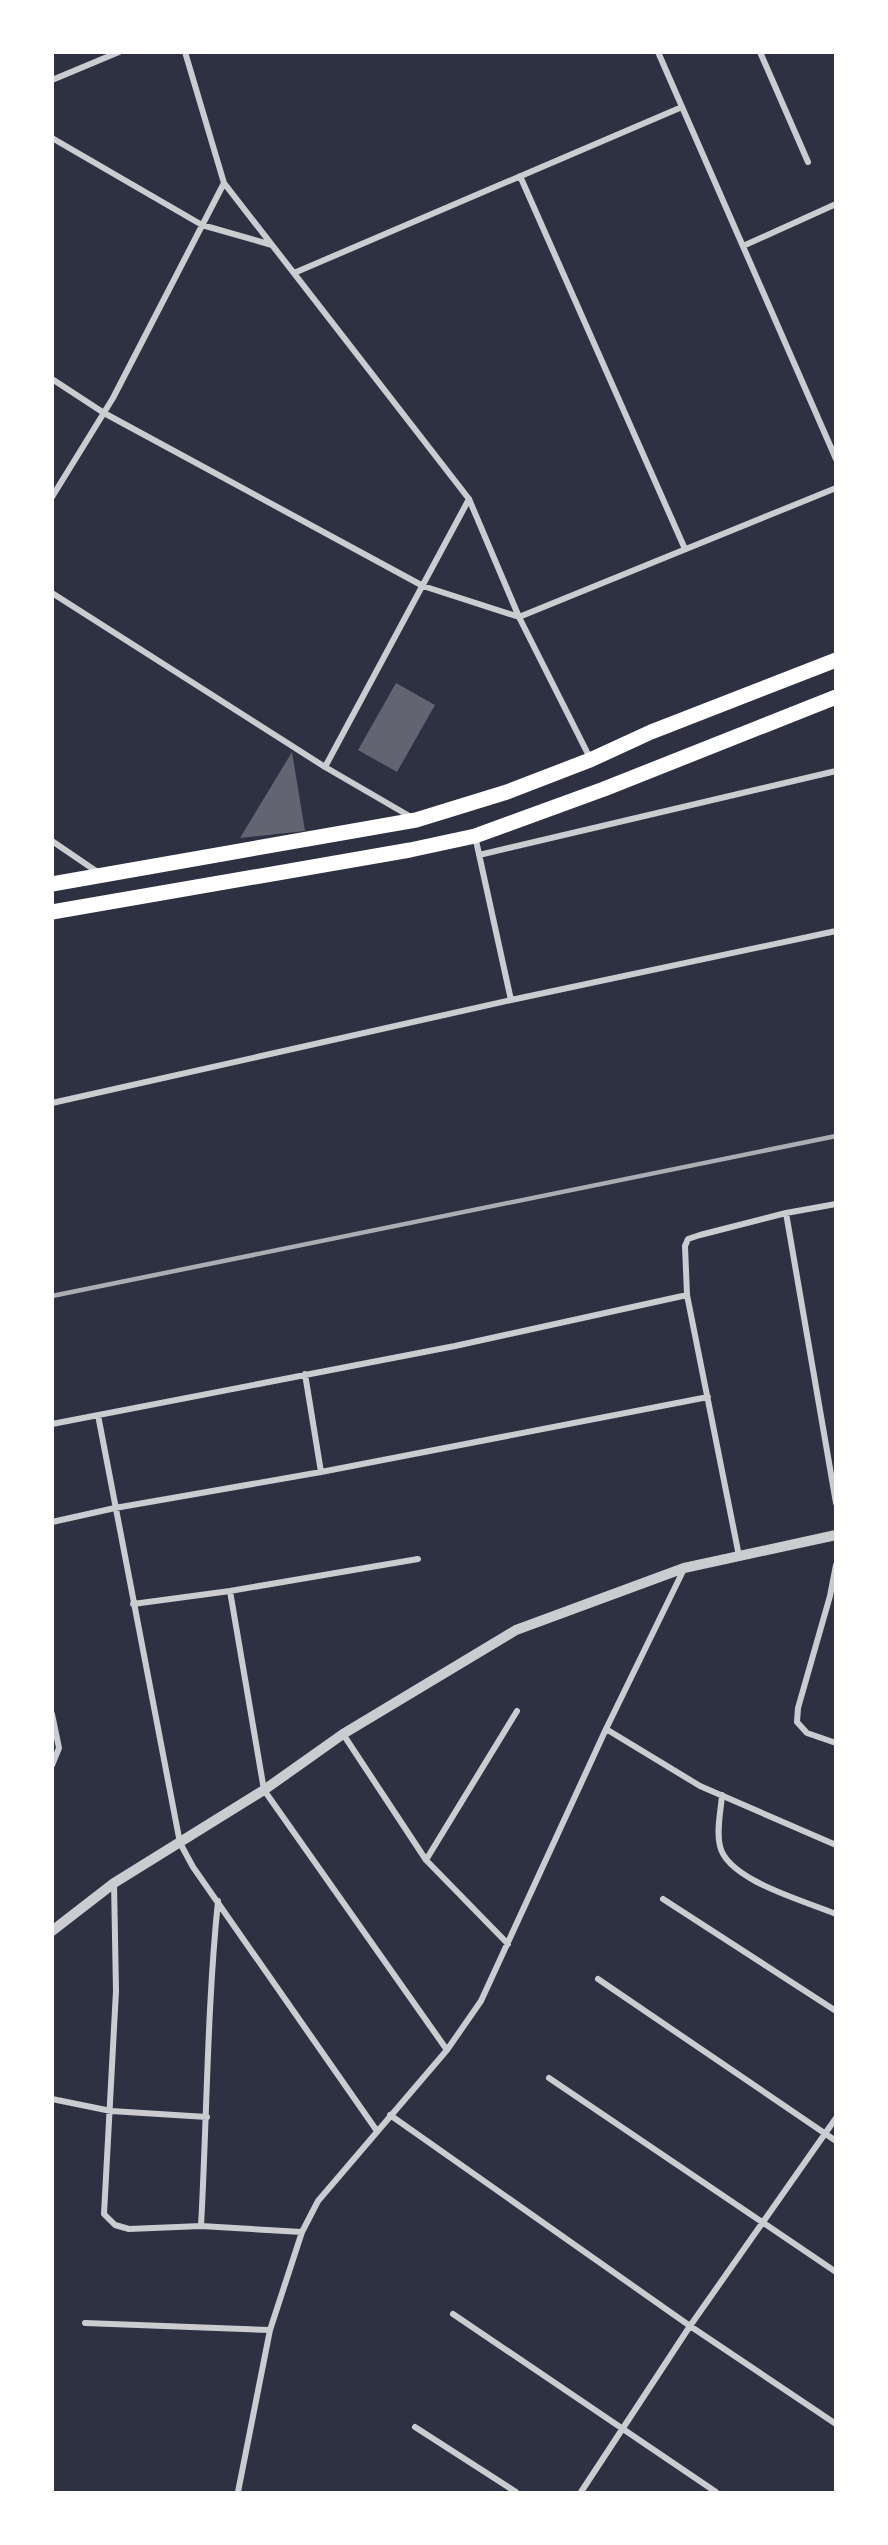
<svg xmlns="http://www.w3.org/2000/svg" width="888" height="2545" font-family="'Archivo Narrow',sans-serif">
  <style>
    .building { fill: #626471 }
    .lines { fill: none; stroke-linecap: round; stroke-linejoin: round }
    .minor { stroke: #caccd0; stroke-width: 6 }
    .tertiary { stroke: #caccd0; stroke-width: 10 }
    .primary { stroke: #fff; stroke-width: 15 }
    .rail { stroke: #abadb3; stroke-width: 4.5 }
  </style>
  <rect width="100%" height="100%" fill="#2d3142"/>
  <path class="building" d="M396 683 435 705 397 772 358 750Z
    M292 752 305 831 240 838Z"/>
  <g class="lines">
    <path class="minor" d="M185 52 224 183
      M658 52 836 459
      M760 52 808 162
      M52 80 119 52
      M52 138 202 225 272 245
      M520 176 685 549
      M743 246 836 204
      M294 273 682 107
      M52 379 104 413 423 586 519 617
      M52 497 113 398 224 183 469 499 519 617
      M52 593 325 767 411 817
      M590 758 519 617 836 488
      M325 767 469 499
      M475 836 511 1000
      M52 841 99 873
      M479 855 836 771
      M52 1103 511 1000 836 931
      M786 1213 836 1503
      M305 1374 321 1472
      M98 1415 180 1843 193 1867 377 2131
      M52 1424 455 1346 687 1295
      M52 1522 115 1508 321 1472 708 1397
      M739 1556 687 1295 685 1246 688 1239 700 1235 786 1213 836 1204
      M836 1565 830 1596 798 1708 797 1722 807 1733 836 1743
      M230 1591 264 1790 447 2050
      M133 1604 230 1591 418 1559
      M52 1714 59 1748 52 1765
      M606 1729 700 1786 836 1845
      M343 1734 426 1860 508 1944
      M722 1795C721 1810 716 1831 720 1846 727 1880 805 1901 836 1914
      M426 1860 517 1711
      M114 1883 116 1991 104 2214 115 2225 129 2229 201 2226 302 2232
      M663 1899 836 2011
      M598 1979 836 2141
      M549 2078 836 2272
      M52 2099 111 2111 207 2117
      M390 2115 690 2326 836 2424
      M201 2226C207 2117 207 2009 218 1901
      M453 2314 716 2492
      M85 2323 270 2330
      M415 2427 516 2492
      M238 2492 270 2330 302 2232 318 2201 447 2050 481 2001 606 1729 684 1569
      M581 2492 690 2326 836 2118"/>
    <path class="tertiary" d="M52 1931 114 1883 264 1790 343 1734 516 1630 684 1568 836 1535"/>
    <path class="primary" d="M52 884 416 820 507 792 590 760 651 732 836 660
      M52 912 410 850 475 836 604 789 836 697"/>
    <path class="rail" d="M52 1296 836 1136"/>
  </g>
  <rect width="888" height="2545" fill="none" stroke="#ffffff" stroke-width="108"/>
</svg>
